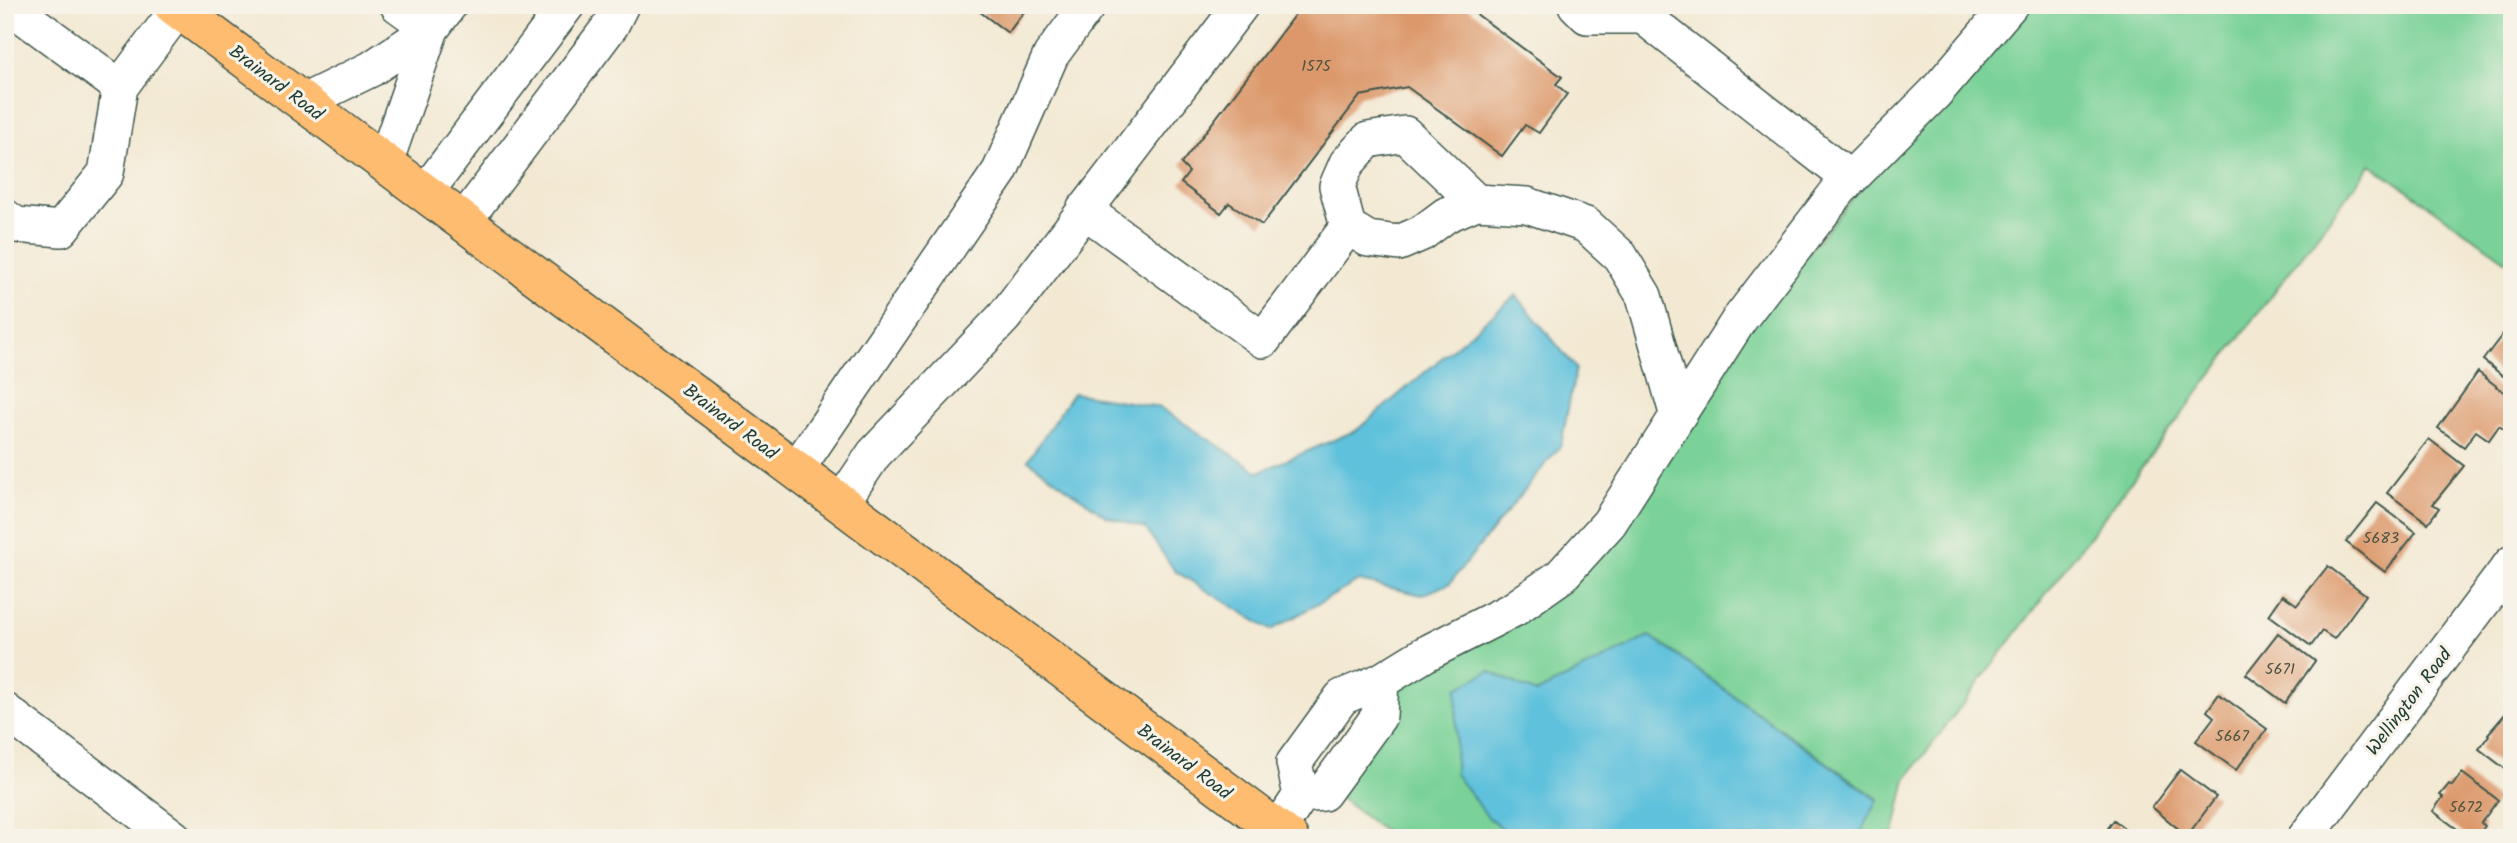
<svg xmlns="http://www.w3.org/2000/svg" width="2517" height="843" font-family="Kalam,sans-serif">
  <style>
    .green { fill: #7ad298; stroke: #4c8866; stroke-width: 2 }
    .water { fill: #5ec1dc; stroke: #3e7f88; stroke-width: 2 }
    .building { fill: #dc986a }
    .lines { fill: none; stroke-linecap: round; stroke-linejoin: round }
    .minor-casing { stroke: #3f574c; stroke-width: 38 }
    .major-casing { stroke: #3f574c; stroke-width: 41 }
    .minor { stroke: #fff; stroke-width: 35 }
    .major { stroke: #febc70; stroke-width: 38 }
    .labels { text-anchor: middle; stroke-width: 6; stroke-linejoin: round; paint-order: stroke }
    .number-label { font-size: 16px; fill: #4e5442 }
    .street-label { font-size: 19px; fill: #1f3d34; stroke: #f7f3e8 }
  </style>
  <rect width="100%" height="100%" fill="#f7f3e8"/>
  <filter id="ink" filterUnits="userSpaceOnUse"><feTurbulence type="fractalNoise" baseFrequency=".0143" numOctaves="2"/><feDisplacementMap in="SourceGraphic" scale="14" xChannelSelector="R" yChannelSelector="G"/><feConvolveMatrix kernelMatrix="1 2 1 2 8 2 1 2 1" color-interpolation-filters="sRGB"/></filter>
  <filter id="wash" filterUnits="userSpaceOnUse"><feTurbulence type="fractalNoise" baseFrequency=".00686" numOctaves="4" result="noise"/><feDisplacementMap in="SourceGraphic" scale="28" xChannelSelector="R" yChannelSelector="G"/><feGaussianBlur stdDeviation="1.57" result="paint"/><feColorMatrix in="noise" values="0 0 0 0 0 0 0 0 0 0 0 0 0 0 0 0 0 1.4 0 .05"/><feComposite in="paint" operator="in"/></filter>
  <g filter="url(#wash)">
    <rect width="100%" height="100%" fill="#f3e9d3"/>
    <path class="green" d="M2010 5H2512V265L2371 164 1906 779 1893 838H1858L1878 799 1650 636 1536 693 1489 671 1488 817 1515 838H1393L1327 788 1381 681 1561 576 1677 413Z"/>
    <path class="water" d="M1516 295 1576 368 1561 445 1449 584 1422 595 1359 581 1271 630 1175 571 1145 528 1106 516 1028 460 1073 393 1159 407 1259 472 1357 430Z
      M1650 636 1878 800 1858 838H1515L1488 817 1455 774 1457 688 1489 671 1536 693Z"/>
    <g id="blocks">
      <path class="building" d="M971 5H1029L1008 33Z
        M1302 5H1464L1562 77 1556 84 1567 94 1539 133 1525 125 1502 156 1407 87 1360 96 1262 225 1229 203 1221 213 1181 183 1189 172 1181 164Z
        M2512 322V376L2508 380 2483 360Z
        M2478 372 2512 398V411L2507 416 2512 421 2505 430 2499 426 2489 440 2476 431 2464 447 2438 428Z
        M2429 439 2464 466 2433 504 2439 508 2428 523 2387 493Z
        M2377 503 2416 532 2385 572 2346 542Z
        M2328 566 2366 595 2334 639 2322 631 2311 646 2269 615 2283 595 2297 605Z
        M2278 633 2315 661 2285 703 2246 674Z
        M2219 694 2267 729 2236 770 2196 741 2214 717 2207 711Z
        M2512 706V774L2479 749 2489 735 2488 734Z
        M2180 770 2216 797 2187 836 2152 807Z
        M2462 773 2498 800 2481 823 2485 826 2476 838H2469L2433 811 2443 797 2440 795 2449 784 2452 786Z
        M2114 820 2137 838H2101Z"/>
    </g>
  </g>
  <g filter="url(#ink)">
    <use href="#blocks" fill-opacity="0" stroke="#3f574c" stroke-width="2"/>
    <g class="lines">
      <g class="minor-casing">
        <path id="minor" d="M398 5 431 29 449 5
          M1576 5 1587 16H1643L1850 179
          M120 87 178 9
          M303 102 371 69 431 29 385 163
          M425 193 567 5
          M1084 210 1263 340 1348 227 1368 239 1399 243 1422 233 1446 215 1476 202 1527 205 1586 225 1620 256 1644 296 1677 413
          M5 217 16 225 61 229 106 173 120 87 8 5
          M463 222 611 25 621 5
          M1348 227 1337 186 1347 163 1368 140 1405 134 1476 202
          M796 470 1000 171 1051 55 1088 5
          M841 503 874 454 1004 317 1241 5
          M1381 681 1425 654 1514 609 1561 576 1609 523 1739 320 1839 190 1935 93 2010 5
          M5 711 174 838
          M1278 830 1301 795 1294 763 1342 697 1381 681 1379 716 1323 793 1301 795
          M2305 838 2512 563"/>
      </g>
      <g class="major-casing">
        <path id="major" d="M173 5 1289 838"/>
      </g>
      <use href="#minor" class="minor"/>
      <use href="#major" class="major"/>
    </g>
  </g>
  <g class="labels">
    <g class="number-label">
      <text x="1316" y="71">1575</text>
      <text x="2381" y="543">5683</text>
      <text x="2280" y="674">5671</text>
      <text x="2232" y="741">5667</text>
      <text x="2466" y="812">5672</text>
    </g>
    <g class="street-label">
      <text transform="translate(277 82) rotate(37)" y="7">Brainard Road</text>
      <text transform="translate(731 421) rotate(37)" y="7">Brainard Road</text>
      <text transform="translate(2408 701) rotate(-53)" y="7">Wellington Road</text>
      <text transform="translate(1185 761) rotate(37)" y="7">Brainard Road</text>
    </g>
  </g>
  <rect width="2517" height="843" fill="none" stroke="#f7f3e8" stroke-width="28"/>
</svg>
